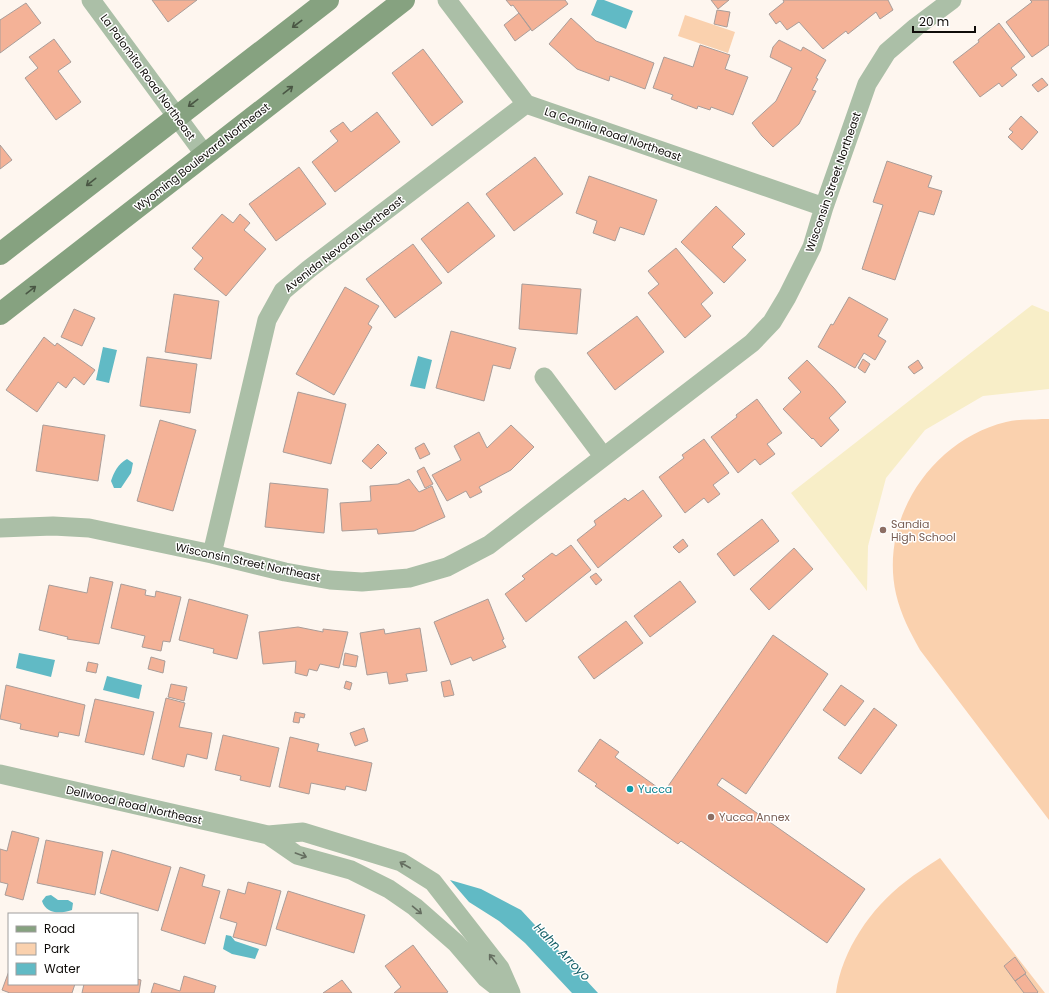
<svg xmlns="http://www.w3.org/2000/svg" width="1049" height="993" font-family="Poppins,sans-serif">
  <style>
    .green { fill: #fad1ae }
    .sand { fill: #f8eec8 }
    .water { fill: #61bac5 }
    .building { fill: #f4b297; stroke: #a99d99 }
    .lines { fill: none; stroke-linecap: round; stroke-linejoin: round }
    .minor { stroke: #abbfa7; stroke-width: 19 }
    .secondary { stroke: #86a280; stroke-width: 22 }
    .oneway { stroke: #4a5744 }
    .oneway2 { stroke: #656e60 }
    .education-dot { fill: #8d6e63; stroke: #fff; stroke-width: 1.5 }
    .culture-dot { fill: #0f9aa8; stroke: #fff; stroke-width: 1.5 }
    .labels { text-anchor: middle; stroke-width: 3; stroke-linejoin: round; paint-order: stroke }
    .street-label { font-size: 11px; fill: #0f0c09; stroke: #fff }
    .education-label { font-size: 11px; fill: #785e54; stroke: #fff; text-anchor: start }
    .culture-label { font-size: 11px; fill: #0d838f; stroke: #fff; text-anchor: start }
    .water-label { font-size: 12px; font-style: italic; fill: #0f5c64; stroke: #fff }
  </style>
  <rect width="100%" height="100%" fill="#fef6ef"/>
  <path class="green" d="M685 15 735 32 728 53 678 36Z
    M1042 419H1049V820L920 650C910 632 901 615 896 594 879 519 932 440 1006 422 1017 419 1030 420 1042 419Z
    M940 858 1045 993H836C842 950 871 908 905 882 916 873 928 866 940 858Z"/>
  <path class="sand" d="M1032 305 1049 312V389L983 396 925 430 886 478 868 546 867 591 791 493Z"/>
  <path class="water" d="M597 0H604L633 11 626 29 591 15Z
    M103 347 117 350 109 383 96 380Z
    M418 356 432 360 425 389 410 386Z
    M127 459 133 463 131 473 121 488H114L111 481C114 472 118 464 127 459Z
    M19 653 55 660 51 677 16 668Z
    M107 676 142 685 139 699 103 690Z
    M450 880 481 889 521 910 598 993H572L525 943 499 921 469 902Z
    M51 895 58 900H68L73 903 72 910C60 914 46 914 42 901L46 896Z
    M226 935 231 936 235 941 259 949 255 959 232 954 223 949Z"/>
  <path class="building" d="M152 0H197L168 22Z
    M506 0H565L568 4 532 31 513 5 511 6Z
    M711 0H729L718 9Z
    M783 0H888L893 10 880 19 876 12 848 34 846 31 823 49 799 22 787 30 780 21 776 24 769 14 784 2Z
    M1030 0H1049V45L1032 57 1006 22 1032 2Z
    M26 3 41 23 0 53V20Z
    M717 10 730 12 727 27 714 24Z
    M519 13 531 29 515 41 504 25Z
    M571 18 596 41 654 63 645 89 610 76 609 81 577 69 549 44Z
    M999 23 1025 57 1011 68 1017 75 1002 87 999 83 980 97 953 62 979 42 978 40Z
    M54 39 71 62 58 71 81 102 56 120 25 78 38 68 29 57Z
    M779 40 801 51 803 47 826 60 816 78 818 79 812 90 816 91 799 124 773 147 762 136 752 123 776 101 792 68 770 57 773 47Z
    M700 45 730 55 725 69 748 77 733 115 711 107 710 110 698 106 697 109 671 99 673 95 653 88 664 57 693 67Z
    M423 49 463 102 432 126 392 73Z
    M1042 78 1048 85 1038 92 1032 85Z
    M377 112 400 142 335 192 312 162 338 141 330 131 343 122 351 132Z
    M1021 116 1038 132 1022 150 1008 137 1013 132 1009 129Z
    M0 145 12 160 0 169Z
    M535 157 563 194 514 231 486 194Z
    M887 161 932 176 928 187 942 191 934 215 919 211 895 280 862 269 883 205 873 202Z
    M299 167 326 204 276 241 249 204Z
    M589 176 657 200 644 235 620 227 615 241 593 233 597 221 576 213Z
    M468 202 495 236 448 273 421 239Z
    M716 206 745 234 732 247 746 260 724 283 681 242Z
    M222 214 233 223 240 214 250 223 244 230 266 249 226 296 194 269 203 258 192 248Z
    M413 244 442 283 395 318 366 279Z
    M676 248 713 293 701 304 711 316 685 338 648 293 659 284 648 271Z
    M522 284 581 289 577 334 519 329Z
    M345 287 379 306 368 324 372 327 334 395 296 374Z
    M174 294 219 301 211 359 165 352Z
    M849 297 888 319 878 336 886 341 875 360 864 353 855 368 818 347 831 324 833 325Z
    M74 309 95 318 82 346 61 337Z
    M637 316 664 352 615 390 587 353Z
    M451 331 516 348 510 369 493 365 484 401 436 388Z
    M44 337 55 346 57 343 95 370 84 385 74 377 66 388 58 382 37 412 6 390Z
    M147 357 197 364 190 413 140 406Z
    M863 359 870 364 865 373 858 368Z
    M807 360 833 387 846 402 829 418 839 430 821 447 813 438 812 439 783 409 801 392 788 378Z
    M918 360 923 368 914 374 908 367Z
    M298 392 346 404 331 464 283 452Z
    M757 399 782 433 767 444 775 454 760 465 755 459 738 473 711 437 737 417 736 415Z
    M160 420 196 430 173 511 137 501Z
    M43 425 105 435 98 481 36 471Z
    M511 425 534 447 511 470 479 487 482 492 470 498 466 491 447 501 432 475 461 460 454 446 479 432 487 448Z
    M704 439 729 473 713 485 720 494 708 503 704 498 685 513 659 477 684 458 682 455Z
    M424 443 430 454 420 459 415 448Z
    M378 444 387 453 371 469 362 461Z
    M424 467 433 484 425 488 417 471Z
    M409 479 419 492 432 486 445 517 414 531 378 534 377 529 342 531 340 503 371 501 370 486 398 484Z
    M270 483 328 489 324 533 265 527Z
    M643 490 662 516 598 568 577 540 596 525 594 521 625 498 628 501Z
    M762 519 779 541 734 576 717 554Z
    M683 539 688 546 679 553 673 547Z
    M571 545 591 570 526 622 505 594 525 579 522 576 552 553 556 556Z
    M794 548 813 569 769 610 750 589Z
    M596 573 602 580 596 585 590 577Z
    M90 577 113 582 99 644 67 639 68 637 39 630 49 585 87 593Z
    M680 581 696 602 650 637 634 616Z
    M121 584 146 590 145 595 155 597 156 591 181 597 170 642 163 641 161 651 142 647 145 636 111 628Z
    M189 599 248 615 237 659 213 653 214 649 179 640Z
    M488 599 504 639 502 640 506 647 473 661 471 657 451 665 434 622Z
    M626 621 643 643 594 679 578 657Z
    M298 627 323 632V629L348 632 339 668 320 664 317 671 309 669 307 676 295 673 296 661 263 664 259 632Z
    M420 628 427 671 406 674 408 681 389 684 387 672 367 675 360 633 384 629 385 634Z
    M773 635 828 674 746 794 722 778 717 785 865 889 827 943 681 841 678 844 595 786 597 784 578 771 600 739 619 752 615 757 664 792Z
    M345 653 358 656 356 667 343 665Z
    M151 657 165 661 163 673 148 669Z
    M88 662 98 664 96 673 86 671Z
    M450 680 454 695 444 697 441 682Z
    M346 681 352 683 350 690 344 688Z
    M171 684 187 687 184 701 168 697Z
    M6 685 85 705 79 736 59 732 58 737 20 729 21 724 0 719Z
    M841 685 864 701 845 726 823 710Z
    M166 698 185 703 179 727 212 733 207 759 187 754 184 767 152 759Z
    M95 699 154 712 144 755 85 742Z
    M874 708 897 725 861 774 838 758Z
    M295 712 305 714 304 718 300 717 299 723 293 722Z
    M364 728 368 741 355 746 350 733Z
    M223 735 279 748 270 787 240 780 241 776 215 770Z
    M290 737 319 744 317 751 372 763 366 791 346 786 345 790 311 783 309 794 279 787Z
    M12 831 39 838 23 900 5 895 8 884 0 882V849L7 851Z
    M46 840 103 852 95 895 37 883Z
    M112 850 171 867 158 911 100 893Z
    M180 867 205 875 202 886 220 891 205 944 161 930Z
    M248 882 281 891 266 946 233 937 237 923 220 918 228 889 245 894Z
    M288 891 365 915 354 953 276 929Z
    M413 945 448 992 446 993H394L401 987 385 966Z
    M1015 957 1026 973 1015 981 1004 966Z
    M9 971V984H75L72 993H10L2 990Z
    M1025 974 1038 992 1037 993H1024L1015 981Z
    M184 976 216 986 214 993H151L154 983 180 991Z
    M137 979 141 980 139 993H82L84 984H137Z
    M342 980 352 993H323Z"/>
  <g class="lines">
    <path class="minor" d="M91 0 205 155
      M447 0 526 104 824 207
      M544 377 603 456
      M0 528 53 526 89 528 212 554 285 572 330 580 362 582 409 578 447 567 489 545 752 343 772 322 787 297 812 247 824 207 867 84 887 52 916 27 952 0
      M212 554 267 320 283 291 309 269 526 104
      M0 774 268 835 303 832 401 862 433 882 500 968 511 993
      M268 835 297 855 351 870 389 889 415 907 456 943 486 978 505 993"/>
    <path class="secondary" d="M0 254 328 0
      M0 314 404 0"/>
  </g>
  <defs><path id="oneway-shaft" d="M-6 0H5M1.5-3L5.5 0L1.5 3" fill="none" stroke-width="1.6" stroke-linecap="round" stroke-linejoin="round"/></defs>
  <g class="oneway">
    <use href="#oneway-shaft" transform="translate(297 24) rotate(143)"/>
    <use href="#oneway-shaft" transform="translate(288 90) rotate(-38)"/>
    <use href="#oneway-shaft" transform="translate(193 103) rotate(143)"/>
    <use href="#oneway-shaft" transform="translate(91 182) rotate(142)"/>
    <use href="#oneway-shaft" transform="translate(31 290) rotate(-38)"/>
  </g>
  <g class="oneway2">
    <use href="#oneway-shaft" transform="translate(301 855) rotate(20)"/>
    <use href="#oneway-shaft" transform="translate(405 865) rotate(-150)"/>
    <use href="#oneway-shaft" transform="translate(417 910) rotate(40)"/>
    <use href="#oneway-shaft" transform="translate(493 959) rotate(-128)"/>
  </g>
  <g class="education-dot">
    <circle cx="883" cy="530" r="4"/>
    <circle cx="711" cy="817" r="4"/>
  </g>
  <circle class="culture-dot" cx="630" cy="789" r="4"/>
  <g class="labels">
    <g class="street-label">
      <text transform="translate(148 77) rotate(54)" y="4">La Palomita Road Northeast</text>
      <text transform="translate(613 134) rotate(19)" y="4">La Camila Road Northeast</text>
      <text transform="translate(202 157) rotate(-38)" y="4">Wyoming Boulevard Northeast</text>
      <text transform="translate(833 182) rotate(-71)" y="4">Wisconsin Street Northeast</text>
      <text transform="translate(344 244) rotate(-38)" y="4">Avenida Nevada Northeast</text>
      <text transform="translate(248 562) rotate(12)" y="4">Wisconsin Street Northeast</text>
      <text transform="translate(134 805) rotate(13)" y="4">Dellwood Road Northeast</text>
    </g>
    <g class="education-label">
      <text x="891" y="528">Sandia<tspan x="891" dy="13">High School</tspan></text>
      <text x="719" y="821">Yucca Annex</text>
    </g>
    <g class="culture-label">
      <text x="638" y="793">Yucca</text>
    </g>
    <g class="water-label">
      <text transform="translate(562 952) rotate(46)" y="4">Hahn Arroyo</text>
    </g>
  </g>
  <rect x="8" y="913" width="130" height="72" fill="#ffffff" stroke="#9f9e9d"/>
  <rect x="16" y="926" width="20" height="6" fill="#86a280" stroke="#9f9e9d"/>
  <text x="44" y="933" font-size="12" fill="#0f0c09">Road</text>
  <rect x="16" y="943" width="20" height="12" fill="#fad1ae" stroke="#9f9e9d"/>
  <text x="44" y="953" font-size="12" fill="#0f0c09">Park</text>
  <rect x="16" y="963" width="20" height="12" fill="#61bac5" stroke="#9f9e9d"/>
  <text x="44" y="973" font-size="12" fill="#0f0c09">Water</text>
  <path d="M913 26v6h62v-6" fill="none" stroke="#0f0c09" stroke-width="2"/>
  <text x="919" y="26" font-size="12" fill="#0f0c09" stroke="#ffffff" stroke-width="3" paint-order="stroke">20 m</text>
</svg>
